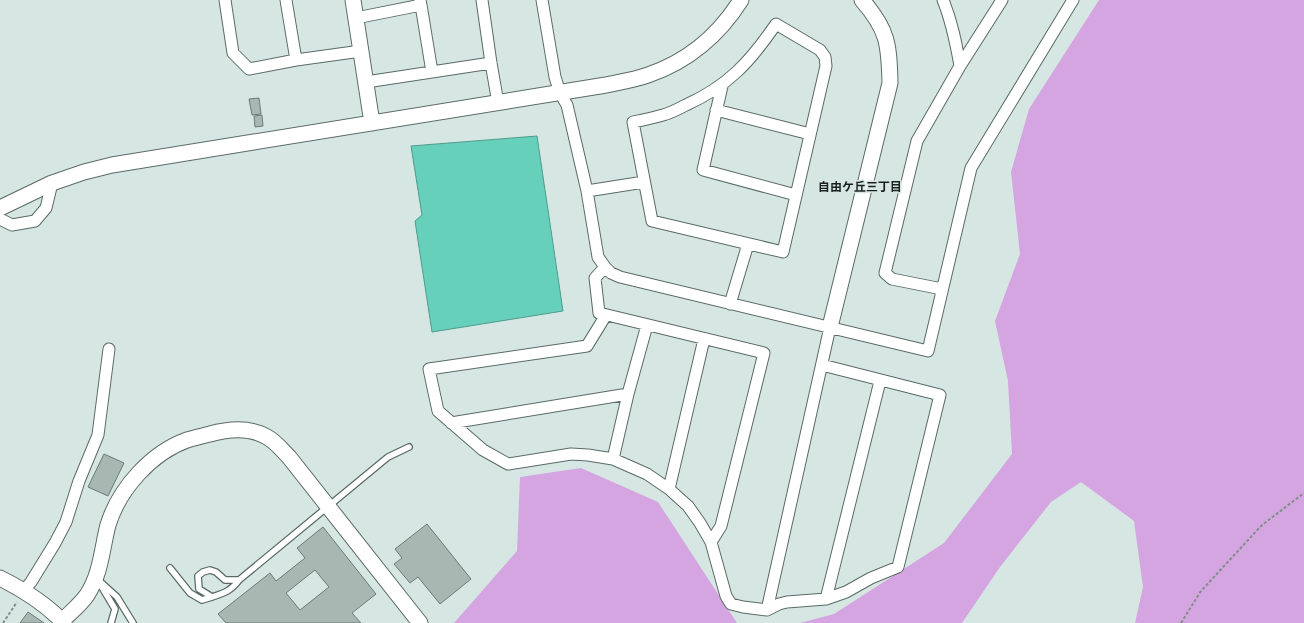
<svg xmlns="http://www.w3.org/2000/svg" width="1304" height="623" font-family="Commissioner,'Noto Sans JP',sans-serif">
  <style>
    .green { fill: #d4a5e0 }
    .water { fill: #66d0ba; stroke: #4f9b8c }
    .building { fill: #a7b8b3; stroke: #6b7b77; fill-rule: evenodd }
    .lines { fill: none; stroke-linecap: round; stroke-linejoin: round }
    .lane-casing { stroke: #5a6a66; stroke-width: 8 }
    .street-casing { stroke: #5a6a66; stroke-width: 13 }
    .secondary-casing { stroke: #5a6a66; stroke-width: 17 }
    .path { stroke: #828e8c; stroke-width: 2; stroke-dasharray: 3 2; stroke-linecap: butt }
    .lane { stroke: #fff; stroke-width: 5.5 }
    .street { stroke: #fff; stroke-width: 11 }
    .secondary { stroke: #fff; stroke-width: 15 }
    .labels { text-anchor: middle; stroke-width: 3; stroke-linejoin: round; paint-order: stroke }
    .neighbourhood-label { font-size: 12px; font-weight: bold; fill: #1a201f; stroke: #d6e7e3 }
  </style>
  <rect width="100%" height="100%" fill="#d6e7e3"/>
  <path class="green" d="M1099 0H1304V623H1135L1143 587 1134 521 1081 482 1051 502 1000 567 962 623H800L834 614 944 543 1012 454 1008 381 995 321 1020 254 1011 172 1029 109Z
    M581 468 658 502 737 623H454L517 551 520 477Z"/>
  <path class="water" d="M537 136 563 311 432 332 415 221 422 215 411 146Z"/>
  <path class="building" d="M259 98 261 114 252 115 249 99Z
    M262 115 263 126 255 127 254 116Z
    M104 454 124 463 108 496 88 487Z
    M427 524 471 579 440 604 418 577 410 583 394 564 402 558 395 549Z
    M323 527 376 594 352 613 361 623H226L218 614 270 573 276 581 305 558 297 548ZM315 570 329 587 300 610 286 593Z
    M28 612 44 623H20Z"/>
  <g class="lines">
    <g class="lane-casing">
      <path id="lane" d="M170 568 190 593 202 600 212 597
        M96 578 117 597 133 623
        M239 580H225L216 572 210 570 203 572 198 576 199 589 212 597C224 593 231 591 239 580L388 457 409 447
        M100 584 115 609 111 623"/>
    </g>
    <g class="street-casing">
      <path id="street" d="M225 0 233 53 249 69 296 60 361 51
        M286 0 296 60
        M482 0 491 63 498 103
        M542 0 555 77 560 93 567 105 587 191 598 257 605 267 611 273 620 277 928 351 971 168 1073 0
        M943 0C952 22 956 43 960 66
        M421 5 432 72
        M356 18 421 5 420 0
        M776 24 820 50 825 57 826 66 783 252 652 221 633 122C643 120 653 118 663 115 671 113 678 109 686 105 728 86 750 62 776 24Z
        M366 82 491 63
        M722 86 703 170 796 195
        M716 110 810 134
        M587 191 644 182
        M0 219 12 225 35 221 46 208 52 183
        M605 267 595 278 599 313 764 353 721 526 711 542
        M942 289 892 279 885 273 917 141 960 66 1002 0
        M730 304 748 244
        M606 315 587 346 429 369 438 411 483 450 508 464 571 454 588 455 613 459 647 474 669 489 688 506 700 523 711 542 726 596 731 604 743 607 767 610 779 604 787 602 826 599 846 592 871 578 898 567 940 395 822 365
        M451 423 628 394
        M613 459 628 394 647 325
        M669 489 704 339
        M24 590 31 582 55 543 66 522 79 481 98 435 109 349
        M826 599 880 381
        M767 610 830 327"/>
    </g>
    <g class="secondary-casing">
      <path id="secondary" d="M353 0 372 123
        M0 208 52 183 84 172 112 165 606 85C620 82 634 80 648 75 687 62 719 35 741 0
        M830 327 890 83C889 44 888 30 862 0
        M0 578C24 590 45 603 64 623
        M62 621C70 613 81 604 87 595 101 574 102 548 108 525 119 489 151 453 187 440 194 438 202 436 210 434 228 429 250 427 267 437 275 441 282 450 289 457L420 623"/>
    </g>
    <path class="path" d="M3 623 17 602
      M1181 623 1201 591 1262 525 1304 493"/>
    <use href="#lane" class="lane"/>
    <use href="#street" class="street"/>
    <use href="#secondary" class="secondary"/>
  </g>
  <g class="labels">
    <g class="neighbourhood-label">
      <text x="860" y="191">自由ケ丘三丁目</text>
    </g>
  </g>
</svg>
